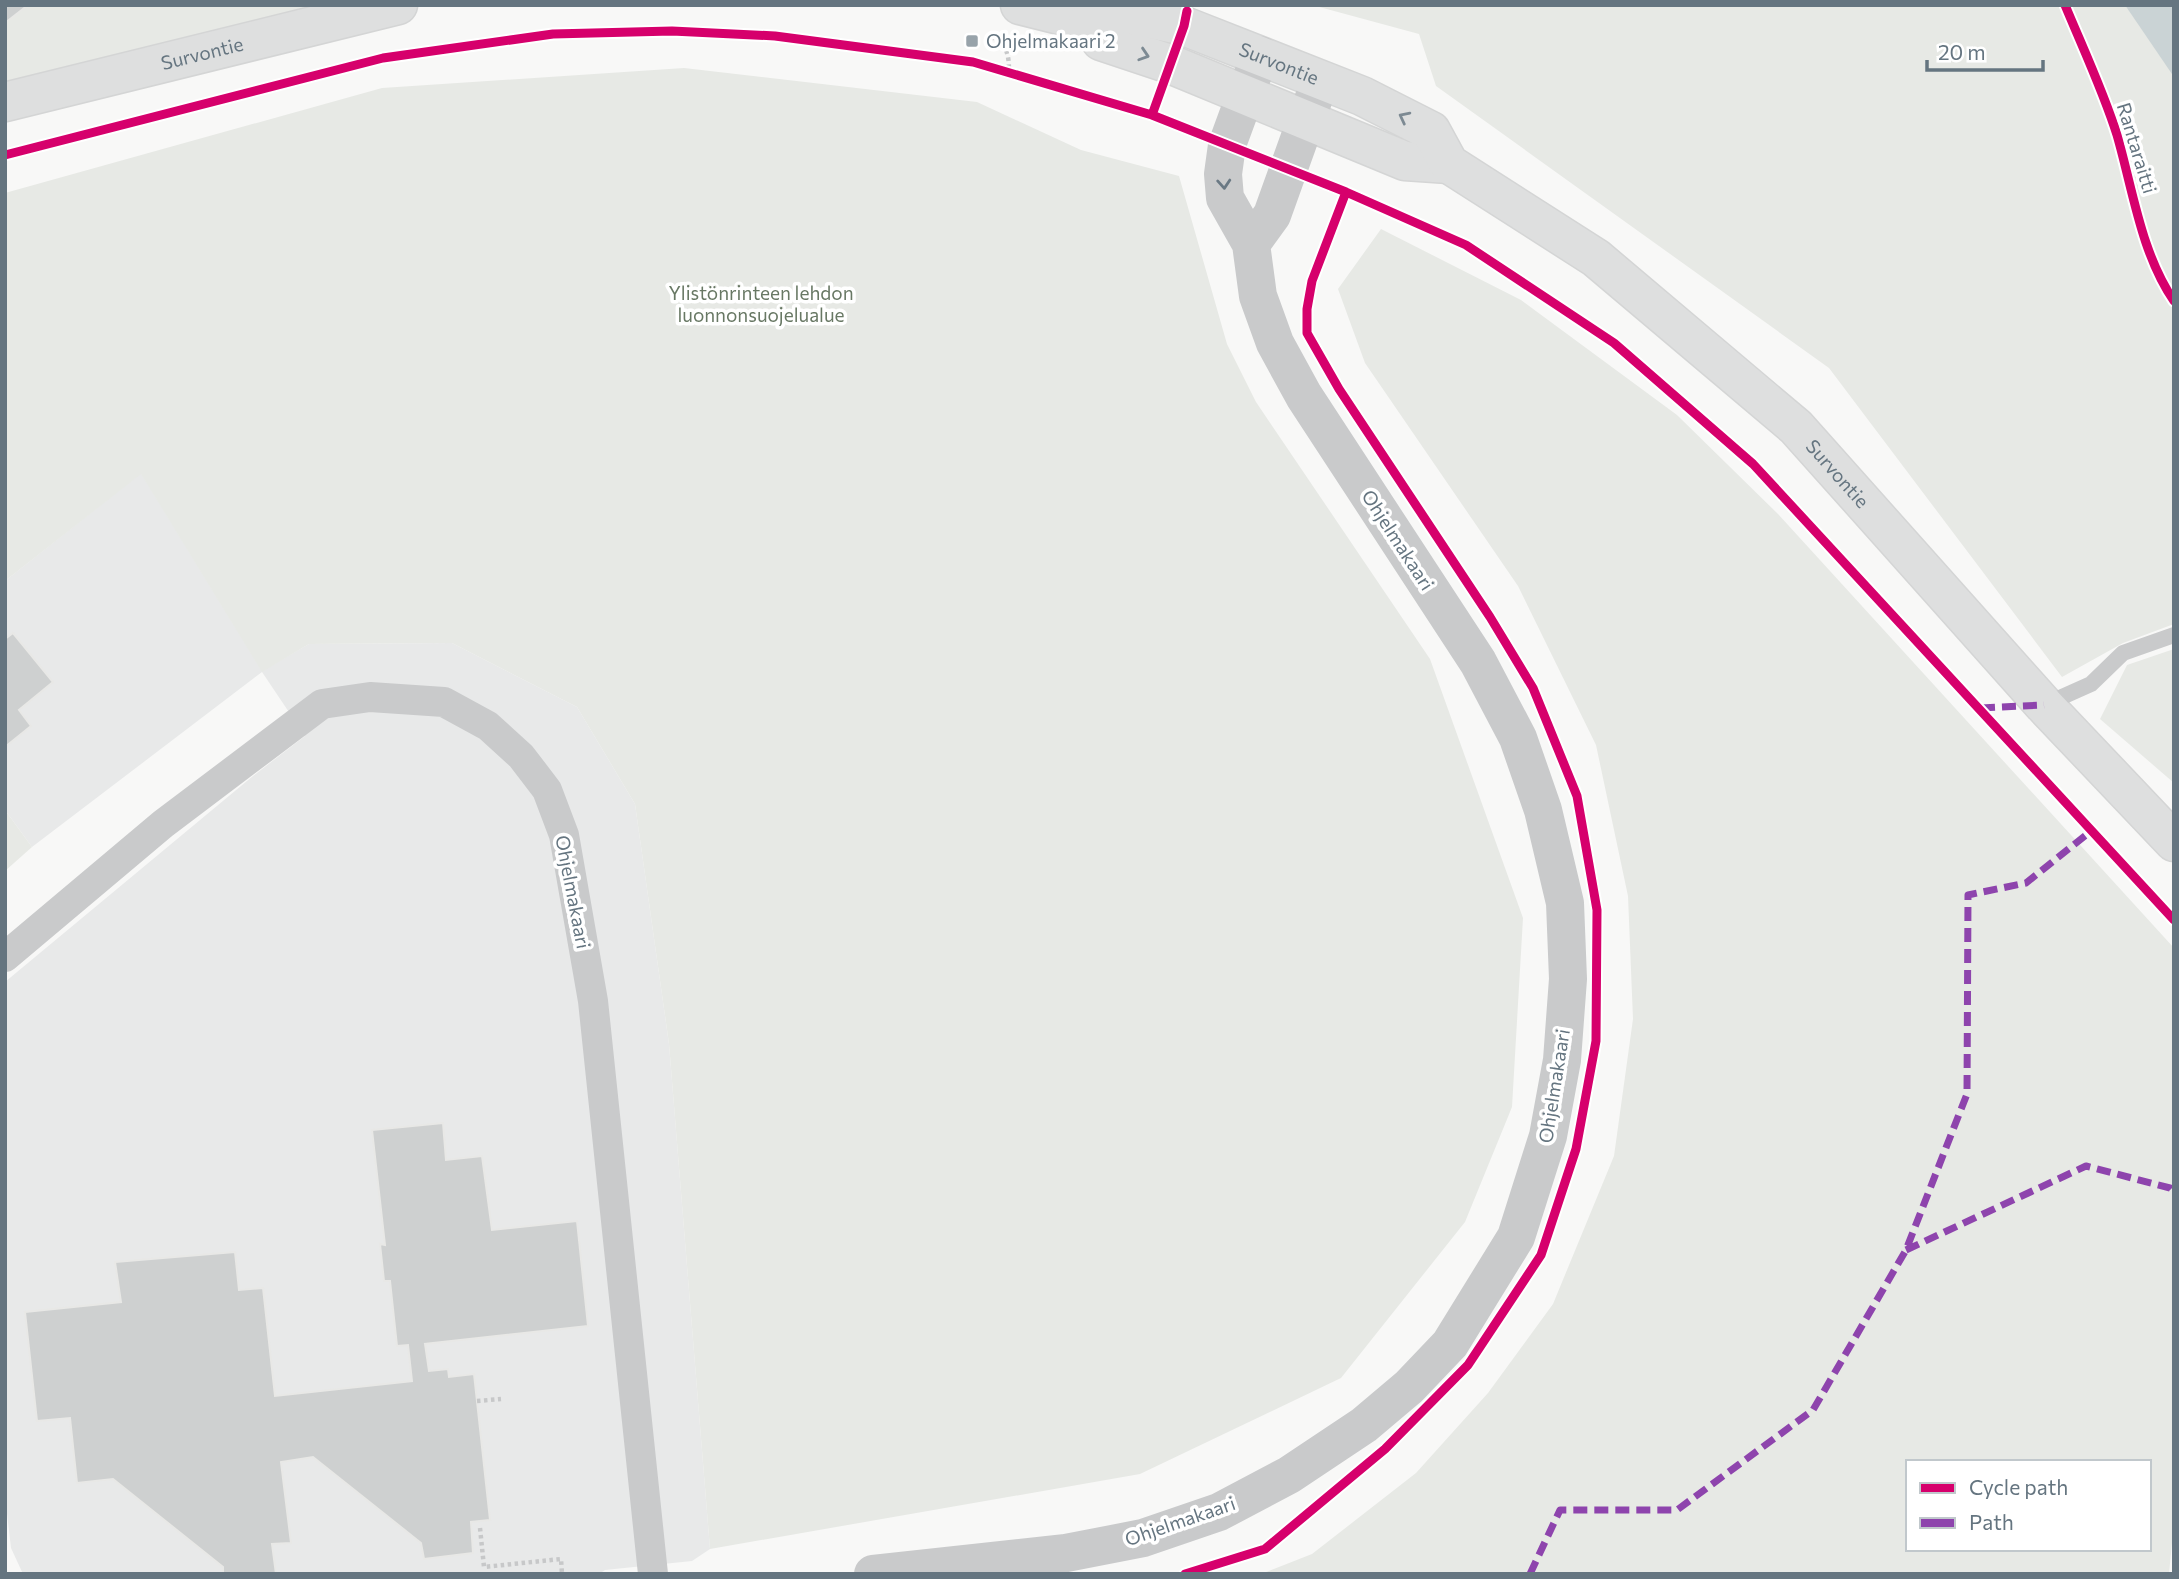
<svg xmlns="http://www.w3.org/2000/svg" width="2179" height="1579" font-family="Commissioner,sans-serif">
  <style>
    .built { fill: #e8e9e9 }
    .green { fill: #e7e9e5; fill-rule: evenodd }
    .water { fill: #cad3d5 }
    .building { fill: #ced0d0; stroke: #e8e8e6; stroke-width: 2 }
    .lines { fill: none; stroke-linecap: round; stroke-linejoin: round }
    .secondary-casing { stroke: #d4d5d5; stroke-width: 41 }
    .path { stroke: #c7c8c9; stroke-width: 4.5; stroke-dasharray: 3.5 3.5; stroke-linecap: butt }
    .service { stroke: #c9cacb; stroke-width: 16 }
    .minor { stroke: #c9cacb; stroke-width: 30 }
    .tertiary { stroke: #c9cacb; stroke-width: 38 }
    .secondary { stroke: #dedfdf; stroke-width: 38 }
    .quiet { stroke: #8e44ad; stroke-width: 7; stroke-dasharray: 14 7; stroke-linecap: butt }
    .cycleway-casing { stroke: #fff; stroke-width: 13 }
    .cycleway { stroke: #d6006c; stroke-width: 9 }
    .oneway { stroke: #7d8a93 }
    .oneway2 { stroke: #6a7984 }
    .poi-dot { fill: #98a3aa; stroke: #fff; stroke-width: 2.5 }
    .labels { text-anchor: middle; stroke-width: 7; stroke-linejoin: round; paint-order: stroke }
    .poi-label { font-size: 19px; fill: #657580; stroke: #fff; text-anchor: start }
    .street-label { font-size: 19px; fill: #657580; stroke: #fff }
    .park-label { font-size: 19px; fill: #687864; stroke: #fff }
  </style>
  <rect width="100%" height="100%" fill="#f8f8f7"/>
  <path class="built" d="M141 473 262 671 309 644 452 643 577 707 635 804 669 1044 710 1549 692 1561 605 1570 599 1574H23L11 1548 5 1496V982L253 776 305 736 262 672 32 847 5 810V581Z"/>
  <path class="green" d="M28 5H331L5 85V23Z
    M1312 5H2174V624L2123 643 2062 677 1829 368 1436 86 1419 34Z
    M684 68 977 102 1081 150 1179 176 1227 344 1256 402 1430 659 1523 918 1512 1107 1465 1222 1341 1378 1140 1474 710 1549 669 1044 635 804 577 707 452 643 309 644 262 672 141 474 5 581V193L382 88Z
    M1381 229 1521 300 1677 415 1778 514 2174 948V1522L2169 1574H1261L1312 1554 1416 1473 1488 1393 1553 1304 1614 1156 1633 1019 1628 896 1596 745 1518 586 1365 363 1338 289ZM1908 1462H2149V1549H1908Z
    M2174 649V783L2100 719 2127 665Z
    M5 810 32 847 5 871Z"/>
  <path class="water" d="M2125 5H2174V77Z"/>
  <path class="building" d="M5 5H28L5 23Z
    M13 633 53 682 19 710 31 726 5 747V639Z
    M443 1123 446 1160 482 1156 492 1230 577 1221 588 1326 425 1344 429 1371 448 1369 449 1377 474 1374 490 1520 471 1522 473 1553 424 1559 421 1543 313 1457 281 1462 291 1543 272 1544 276 1574H223V1567L113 1479 77 1483 70 1418 37 1421 25 1312 121 1302 115 1262 235 1252 239 1290 263 1288 275 1396 412 1381 408 1345 397 1346 390 1281H384L380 1244 385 1245 372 1130Z"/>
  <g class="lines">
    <g class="secondary-casing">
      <g id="secondary">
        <path d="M1020 5 1088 22 1101 41 1170 64 1405 161 1449 164"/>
        <path id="s1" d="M1088 22 1108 10 1184 26 1362 96 1431 131 1449 164 1596 258 1796 427 2044 705 2174 842"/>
        <path id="s2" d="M5 102 398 5"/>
      </g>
    </g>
    <path class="path" d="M991 37C1008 44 1009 56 1009 73
      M477 1401 501 1399
      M480 1528 484 1567 561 1559 562 1574"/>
    <path class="service" d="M2044 705 2091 684 2123 653 2174 635"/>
    <path class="minor" d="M5 957 163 824 322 704 370 697 444 702 488 726 521 756 547 790 564 835 593 1001 653 1574"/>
    <path class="tertiary" d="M1251 244 1272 215 1320 81
      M873 1574 1066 1553 1143 1538 1219 1512 1289 1475 1364 1425 1409 1387 1450 1344 1516 1237 1548 1136 1562 1060 1568 979 1565 903 1543 810 1518 738 1478 662 1304 396 1275 343 1258 296 1251 244 1225 198 1223 174 1227 145 1260 55"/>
    <use href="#secondary" class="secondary"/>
    <path class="quiet" d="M1981 708 2044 705
      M1906 1250 2086 1166 2170 1188 2174 1192
      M1530 1574 1560 1510H1677L1813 1410 1906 1250 1967 1094 1968 895 2026 883 2091 831"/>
    <g class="cycleway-casing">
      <path id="cycleway" d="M2065 5C2082 46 2104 93 2117 135 2133 190 2141 253 2174 301
        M1152 115 1184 26 1187 11
        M5 155 383 58 553 34 672 31 775 36 973 62 1152 115 1346 192 1466 245 1614 343 1753 464 2174 920
        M1185 1574 1265 1549 1385 1449 1468 1365 1541 1255 1576 1149 1596 1041 1597 910 1577 796 1533 688 1490 617 1339 389 1307 333V309L1312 281 1346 192"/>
    </g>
    <use href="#cycleway" class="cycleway"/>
  </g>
  <defs><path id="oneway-chevron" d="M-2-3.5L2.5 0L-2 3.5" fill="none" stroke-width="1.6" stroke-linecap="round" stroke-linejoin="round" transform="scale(1.75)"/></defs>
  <g class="oneway">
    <use href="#oneway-chevron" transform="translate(1144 55) rotate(18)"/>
    <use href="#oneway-chevron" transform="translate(1404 117) rotate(-153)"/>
  </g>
  <use class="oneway2" href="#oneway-chevron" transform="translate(1224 184) rotate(86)"/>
  <rect class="poi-dot" x="965" y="34" width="14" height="14" rx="3.5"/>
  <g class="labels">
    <g class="poi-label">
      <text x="986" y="48">Ohjelmakaari 2</text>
    </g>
    <g class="street-label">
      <text dy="7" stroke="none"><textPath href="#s2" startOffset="203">Survontie</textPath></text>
      <text dy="7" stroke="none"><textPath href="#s1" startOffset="203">Survontie</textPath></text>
      <text transform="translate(2137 148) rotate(73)" y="7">Rantaraitti</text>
      <text dy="7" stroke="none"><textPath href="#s1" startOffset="906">Survontie</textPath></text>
      <text transform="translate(1398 540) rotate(57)" y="7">Ohjelmakaari</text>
      <text transform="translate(573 892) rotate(79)" y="7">Ohjelmakaari</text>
      <text transform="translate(1554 1086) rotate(-81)" y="7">Ohjelmakaari</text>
      <text transform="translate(1180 1521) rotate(-19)" y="7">Ohjelmakaari</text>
    </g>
    <g class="park-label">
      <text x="761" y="300">Ylistönrinteen lehdon<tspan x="761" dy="22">luonnonsuojelualue</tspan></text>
    </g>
  </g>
  <rect width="2179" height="1579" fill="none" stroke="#657580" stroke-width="14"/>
  <rect x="1906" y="1460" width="245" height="91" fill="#ffffff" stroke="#c1c8cc" stroke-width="2"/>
  <rect x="1920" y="1483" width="35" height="10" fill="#d6006c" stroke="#c1c8cc" stroke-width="2"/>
  <text x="1969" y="1495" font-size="21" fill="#657580">Cycle path</text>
  <rect x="1920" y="1518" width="35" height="10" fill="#8e44ad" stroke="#c1c8cc" stroke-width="2"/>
  <text x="1969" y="1530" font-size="21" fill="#657580">Path</text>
  <path d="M1927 60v10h116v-10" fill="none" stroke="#657580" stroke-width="3.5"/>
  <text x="1938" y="60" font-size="21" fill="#657580" stroke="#ffffff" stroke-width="5" paint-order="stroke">20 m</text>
</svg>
